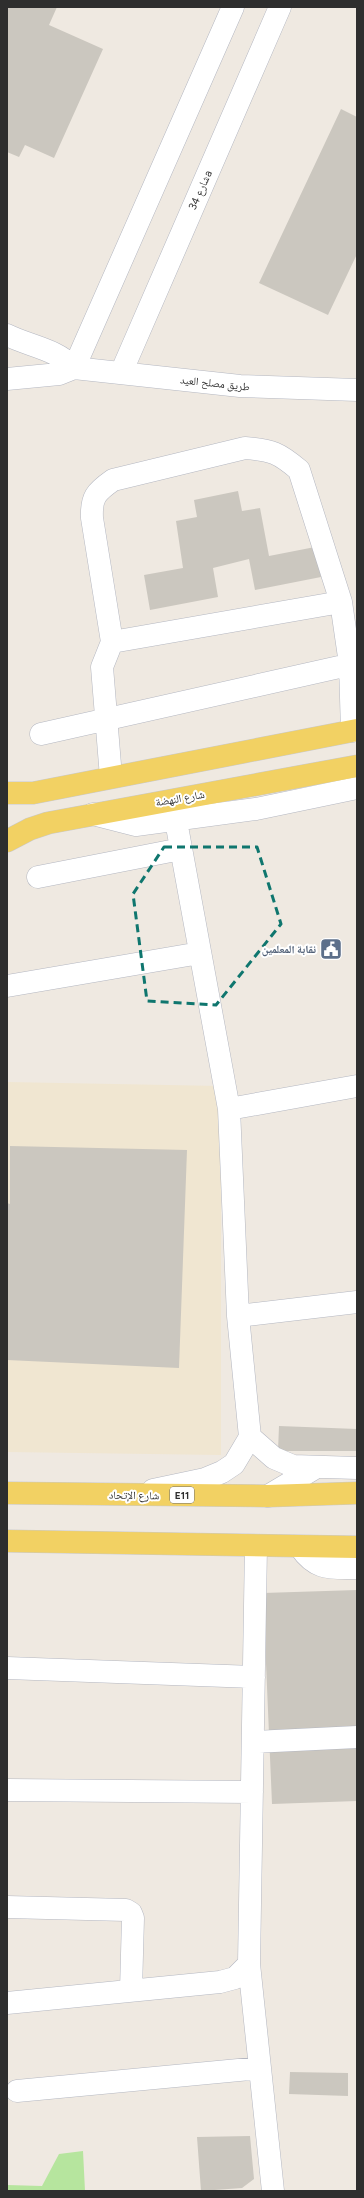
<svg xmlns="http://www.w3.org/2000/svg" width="364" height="2198" font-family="Figtree,'Noto Naskh Arabic',sans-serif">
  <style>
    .education { fill: #f0e6d1 }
    .green { fill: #b6e59e }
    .building { fill: #cbc7bf }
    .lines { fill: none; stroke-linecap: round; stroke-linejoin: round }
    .minor-casing { stroke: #b4b7c1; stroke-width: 23 }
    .major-casing { stroke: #c9c9c9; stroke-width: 23 }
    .minor { stroke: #fff; stroke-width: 22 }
    .major { stroke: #f2d163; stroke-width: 22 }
    .marked { fill: none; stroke: #0f766e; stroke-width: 3; stroke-dasharray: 8 5; stroke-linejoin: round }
    .labels { text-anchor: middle; stroke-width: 4; stroke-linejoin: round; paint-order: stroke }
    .shield { fill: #fff; stroke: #6d6d6d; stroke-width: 1 }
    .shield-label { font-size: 10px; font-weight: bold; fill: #2e2e2e }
    .street-label { font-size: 11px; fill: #2e2e2e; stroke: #fff }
    .service-label { font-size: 11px; font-weight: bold; fill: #4e5e75; stroke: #fff; text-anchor: end }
  </style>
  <rect width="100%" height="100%" fill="#efe9e1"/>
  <path class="education" d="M7 1082 221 1086V1455L7 1452Z"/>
  <path class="green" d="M83 2151 85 2191H7V2185L42 2186 59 2154Z"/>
  <path class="building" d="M7 7H57L49 25 103 49 54 158 25 145 19 157 7 152Z
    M341 109 357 117V254L328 315 259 283Z
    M238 491 242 511 260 508 269 556 315 547 321 577 255 590 249 559 213 568 218 597 150 610 144 575 183 568 176 521 197 517 194 500Z
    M10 1146 187 1150 179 1368 7 1360V1203L10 1204Z
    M279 1426 357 1429V1451H278Z
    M357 1590V1801L272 1804 263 1593Z
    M290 2072 348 2073V2096L289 2094Z
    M250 2136 254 2179 242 2188 201 2191 197 2137Z"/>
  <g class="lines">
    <g class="minor-casing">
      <path id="minor" d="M7 335C29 346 57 349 74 368
        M74 368 233 7
        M121 373 280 7
        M7 379 59 374 74 368 240 386 357 390
        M112 642 341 602
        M41 734 357 663
        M111 777 102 667 112 642 92 518C91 497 96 492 113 480L245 448C272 450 279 453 299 470L341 602 350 664 352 731
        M93 814 136 825 256 809 357 788
        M38 877 181 849
        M7 986 200 953
        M229 1109 357 1086
        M238 1316 357 1302
        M250 1437 274 1458 293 1466 357 1468
        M153 1490 205 1479 222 1472 234 1464 250 1437 238 1316 229 1109 176 821
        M268 1496 315 1468
        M256 1546 249 1964 273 2191
        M300 1547C316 1571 331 1568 357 1568
        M7 1668 254 1677
        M253 1742 357 1737
        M7 1790 252 1792
        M7 1907 126 1910 131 1913 133 1918 131 1990
        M7 2003 220 1982 235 1978 249 1964
        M17 2091 260 2068"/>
    </g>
    <g class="major-casing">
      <path id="major" d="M7 793H33L357 730
        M7 841 30 829 48 823 357 766
        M7 1493 268 1496 357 1493
        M7 1541 357 1547"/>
    </g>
    <use href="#minor" class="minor"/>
    <use href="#major" class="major"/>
  </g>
  <path class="marked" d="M164 847H257L281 924 216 1005 147 1001 133 894Z"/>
  <defs>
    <g id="civic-square" transform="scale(1.15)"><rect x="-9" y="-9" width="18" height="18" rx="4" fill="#5c6f8a" stroke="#fff"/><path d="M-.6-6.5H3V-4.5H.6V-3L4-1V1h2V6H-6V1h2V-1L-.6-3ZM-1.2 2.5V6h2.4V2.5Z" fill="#fff"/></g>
  </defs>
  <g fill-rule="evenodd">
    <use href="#civic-square" x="331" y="949"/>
  </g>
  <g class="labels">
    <rect class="shield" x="170" y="1487" width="24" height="16" rx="3"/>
    <g class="shield-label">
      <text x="182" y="1499">E11</text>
    </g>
    <g class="street-label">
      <text transform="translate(200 190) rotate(-66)" y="4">شارع 34a</text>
      <text transform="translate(215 383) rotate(6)" y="4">طريق مصلح العيد</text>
      <text transform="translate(180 798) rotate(-10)" y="4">شارع النهضة</text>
      <text transform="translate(134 1495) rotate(1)" y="4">شارع الإتحاد</text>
    </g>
    <g class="service-label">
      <text x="316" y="953">نقابة المعلمين</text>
    </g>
  </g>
  <rect width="364" height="2198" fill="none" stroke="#2e2e2e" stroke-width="16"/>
</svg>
